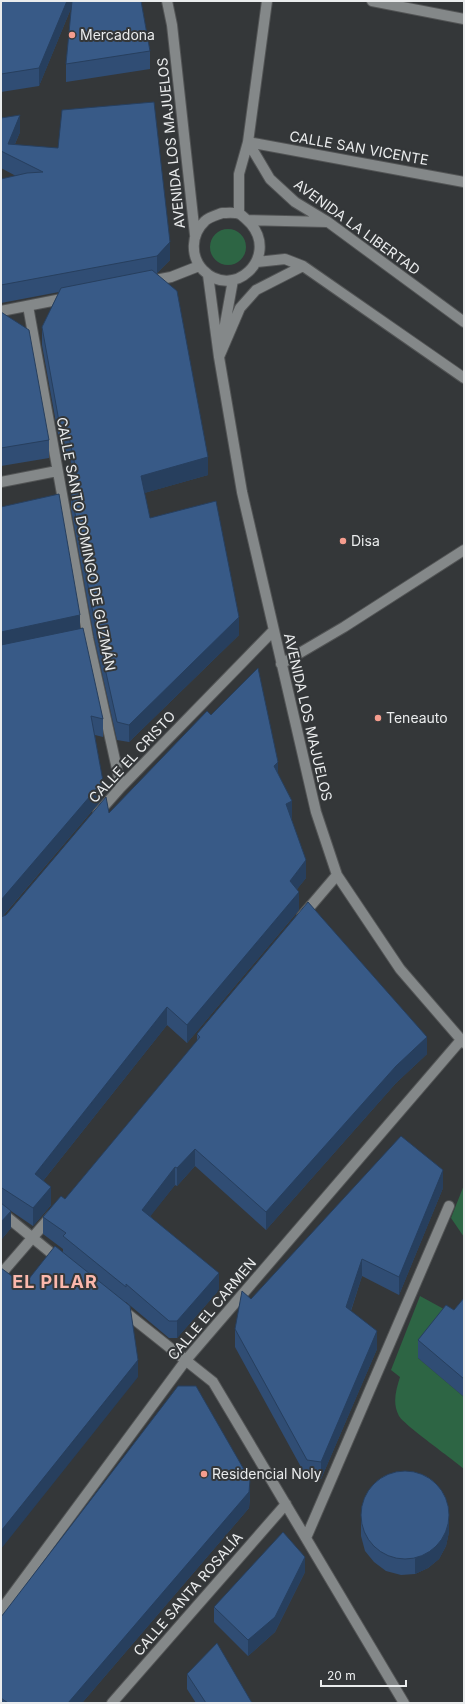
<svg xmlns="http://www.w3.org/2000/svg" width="465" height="1704" font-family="Inter,sans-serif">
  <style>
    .green { fill: #2d6544 }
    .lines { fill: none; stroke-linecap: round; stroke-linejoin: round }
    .minor-casing { stroke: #525455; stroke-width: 12 }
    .minor { stroke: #848889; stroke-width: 10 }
    .wall { fill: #304d74 }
    .shaded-wall { fill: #273f5e }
    .building { fill: #385a87; stroke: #273f5e }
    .poi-dot { fill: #f59d8e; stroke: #343739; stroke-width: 1.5 }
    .labels { text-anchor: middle; stroke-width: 4; stroke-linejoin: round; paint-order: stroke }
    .poi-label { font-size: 14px; fill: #eaeced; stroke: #343739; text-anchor: start }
    .street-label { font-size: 14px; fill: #eaeced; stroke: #343739 }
    .district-label { font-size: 18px; font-weight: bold; letter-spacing: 1px; fill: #fbb8ac; stroke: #343739 }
  </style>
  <rect width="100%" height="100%" fill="#343739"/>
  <path class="green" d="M210 247a18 18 0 1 1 36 0a18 18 0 1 1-36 0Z
    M464 1185V1237L451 1218Z
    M420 1296 462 1319 418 1358 464 1397V1469C454 1460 403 1424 399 1416 392 1403 396 1390 400 1377L391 1370Z"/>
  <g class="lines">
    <g class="minor-casing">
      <path id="minor" d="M167 1 172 25 195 235
        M372 1 464 19
        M248 142 270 179 295 202 328 222 464 322
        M248 142 464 182
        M222 213C227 213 235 212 240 214 244 217 248 221 251 224 279 258 233 301 203 270 190 256 191 234 205 221 209 217 217 215 222 213Z
        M239 214V174L248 142 267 1
        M247 220 327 222
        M257 262 285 259 303 266 464 378
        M208 275 219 357 242 492 316 812 337 875 400 969 464 1043
        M150 281 171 277 199 266
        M28 306 88 638 121 787
        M1 311 67 298
        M222 341 233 280
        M219 357 240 308 256 290 303 266
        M1 482 57 471
        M281 664 344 627 464 550
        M98 813 121 787 274 630
        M302 916 337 875
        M1 1212 61 1261
        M1 1274 52 1215
        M120 1308 213 1382 404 1703
        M306 1538 449 1206
        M1 1610 186 1360 461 1040
        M112 1703 286 1504"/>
    </g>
    <use href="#minor" class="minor"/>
  </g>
  <path class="wall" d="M1 1H141L150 51V69L66 82V64L72 6 39 86 1 92Z
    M1 118 20 132 15 144 170 260 157 273 208 475 144 493 150 518 239 635 129 742 117 740 94 637 71 509V491L77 490 69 454 62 456 42 345V327L59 292 1 303V179L16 176 1 168Z
    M1 312 49 440V458L1 466Z
    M1 507 80 629 103 719V737L95 735 103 798 3 916 6 915 109 813 211 715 278 773 292 818 291 819 306 878 297 889 299 910 187 1043 167 1025 43 1181 51 1205 33 1226 11 1211V1228L1 1240Z
    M197 1034 427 1054 396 1083 266 1230 195 1166 177 1186 175 1185 150 1216 219 1290 177 1338H169L126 1302 138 1377 24 1285 63 1253V1249L43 1234V1217L65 1199 197 1041Z
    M443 1188 399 1295 362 1276 351 1311 377 1349 321 1479 307 1478 235 1347V1329L251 1299Z
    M464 1298V1397L418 1358V1340L454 1310Z
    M250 1497 249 1508 82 1703H1V1617Z
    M361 1521 449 1532 446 1546 439 1559 428 1568 415 1574 401 1575 386 1571 374 1562 365 1551 361 1536Z
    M305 1572 275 1632 248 1656 214 1622V1607Z
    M187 1674 252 1703H196L187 1689Z"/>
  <path class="shaded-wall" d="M67 1H74L39 86V68Z
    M20 115V132L10 155 8 144Z
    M170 242V260L157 273V256Z
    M208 457V475L141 494V476Z
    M80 615V633L1 649V632Z
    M239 617V635L129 742V725Z
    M278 762V779L274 766Z
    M103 781V798L1 918V900Z
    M292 801V818L286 822V804Z
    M306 860V878L290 898V881Z
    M299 892V910L187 1043V1025Z
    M167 1007V1025L35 1191V1174Z
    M427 1037V1054L396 1083 266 1230V1212L396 1066Z
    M195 1149V1166L177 1186V1168Z
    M175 1167V1185L142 1227V1210Z
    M443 1170V1188L399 1295V1277Z
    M51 1187V1205L33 1226V1208Z
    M11 1211V1228L1 1240V1222Z
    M362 1259V1276L346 1325V1307Z
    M219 1273V1290L177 1338V1321Z
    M377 1331V1349L321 1479V1462Z
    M138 1360V1377L1 1549V1531Z
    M250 1480V1497L249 1508 82 1703H68Z
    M449 1517V1532L446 1546 439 1559 428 1568 415 1574V1559Z
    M305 1557V1572L275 1632 248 1656V1640Z"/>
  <path class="building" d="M1 1H67L39 68 1 74Z
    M72 1H141L150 51 66 64Z
    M154 102 170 242 157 256 1 285V179L27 173 43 172 1 151V118L20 115 8 144 58 148 62 110Z
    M152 270 177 291 208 457 141 476 150 518 216 501 239 617 129 725 117 722 94 619 71 491 80 489 69 437 62 438 42 327 61 288Z
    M1 312 29 330 49 440 1 448Z
    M59 494 80 615 1 632V507Z
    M83 628 103 719 91 716 103 781 1 900V645Z
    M258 668 278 762 274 766 292 801 286 804 306 860 290 881 299 892 187 1025 167 1007 35 1174 51 1187 33 1208 2 1188H1V917L6 915 106 797 109 813 207 711 211 715Z
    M308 902 427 1037 396 1066 266 1212 195 1149 177 1168 175 1167 142 1210 219 1273 177 1321H169L126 1284V1287L63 1236 66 1233 43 1217 61 1196 65 1199 200 1037 197 1034Z
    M401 1136 443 1170 399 1277 362 1259 346 1307 377 1331 321 1462 307 1460 235 1329 242 1291 251 1299Z
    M1 1203 11 1211 1 1222Z
    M55 1246 130 1306 138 1360 1 1531V1268L24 1285Z
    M464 1298V1379L418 1340 446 1305 454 1310Z
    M178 1386H196L250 1480 249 1492 68 1703H8L1 1698V1617Z
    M361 1515a44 44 0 1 1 88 0a44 44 0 1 1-88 0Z
    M283 1532 305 1557 275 1617 248 1640 214 1607Z
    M217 1643 252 1703H206L187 1674Z"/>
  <g class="poi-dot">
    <circle cx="72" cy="35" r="4"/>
    <circle cx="343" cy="541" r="4"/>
    <circle cx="378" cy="718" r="4"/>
    <circle cx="204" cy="1474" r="4"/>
  </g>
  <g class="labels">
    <g class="poi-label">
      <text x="80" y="40">Mercadona</text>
      <text x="351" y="546">Disa</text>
      <text x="386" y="723">Teneauto</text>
      <text x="212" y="1479">Residencial Noly</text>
    </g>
    <g class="street-label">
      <text transform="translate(171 143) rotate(-96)" y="5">AVENIDA LOS MAJUELOS</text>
      <text transform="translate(359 148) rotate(10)" y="5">CALLE SAN VICENTE</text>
      <text transform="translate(357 227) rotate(36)" y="5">AVENIDA LA LIBERTAD</text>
      <text transform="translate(86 544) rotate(79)" y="5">CALLE SANTO DOMINGO DE GUZMÁN</text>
      <text transform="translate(308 717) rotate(77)" y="5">AVENIDA LOS MAJUELOS</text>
      <text transform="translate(132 757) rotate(-47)" y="5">CALLE EL CRISTO</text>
      <text transform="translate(212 1309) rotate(-50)" y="5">CALLE EL CARMEN</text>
      <text transform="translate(188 1594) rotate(-49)" y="5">CALLE SANTA ROSALÍA</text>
    </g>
    <g class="district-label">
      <text x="55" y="1288">EL PILAR</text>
    </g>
  </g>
  <rect width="465" height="1704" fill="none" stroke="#eaeced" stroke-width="4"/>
  <path d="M321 1680v6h85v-6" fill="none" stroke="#eaeced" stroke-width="2"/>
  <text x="327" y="1680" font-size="12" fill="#eaeced" stroke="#343739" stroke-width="3" paint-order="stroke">20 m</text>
</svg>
